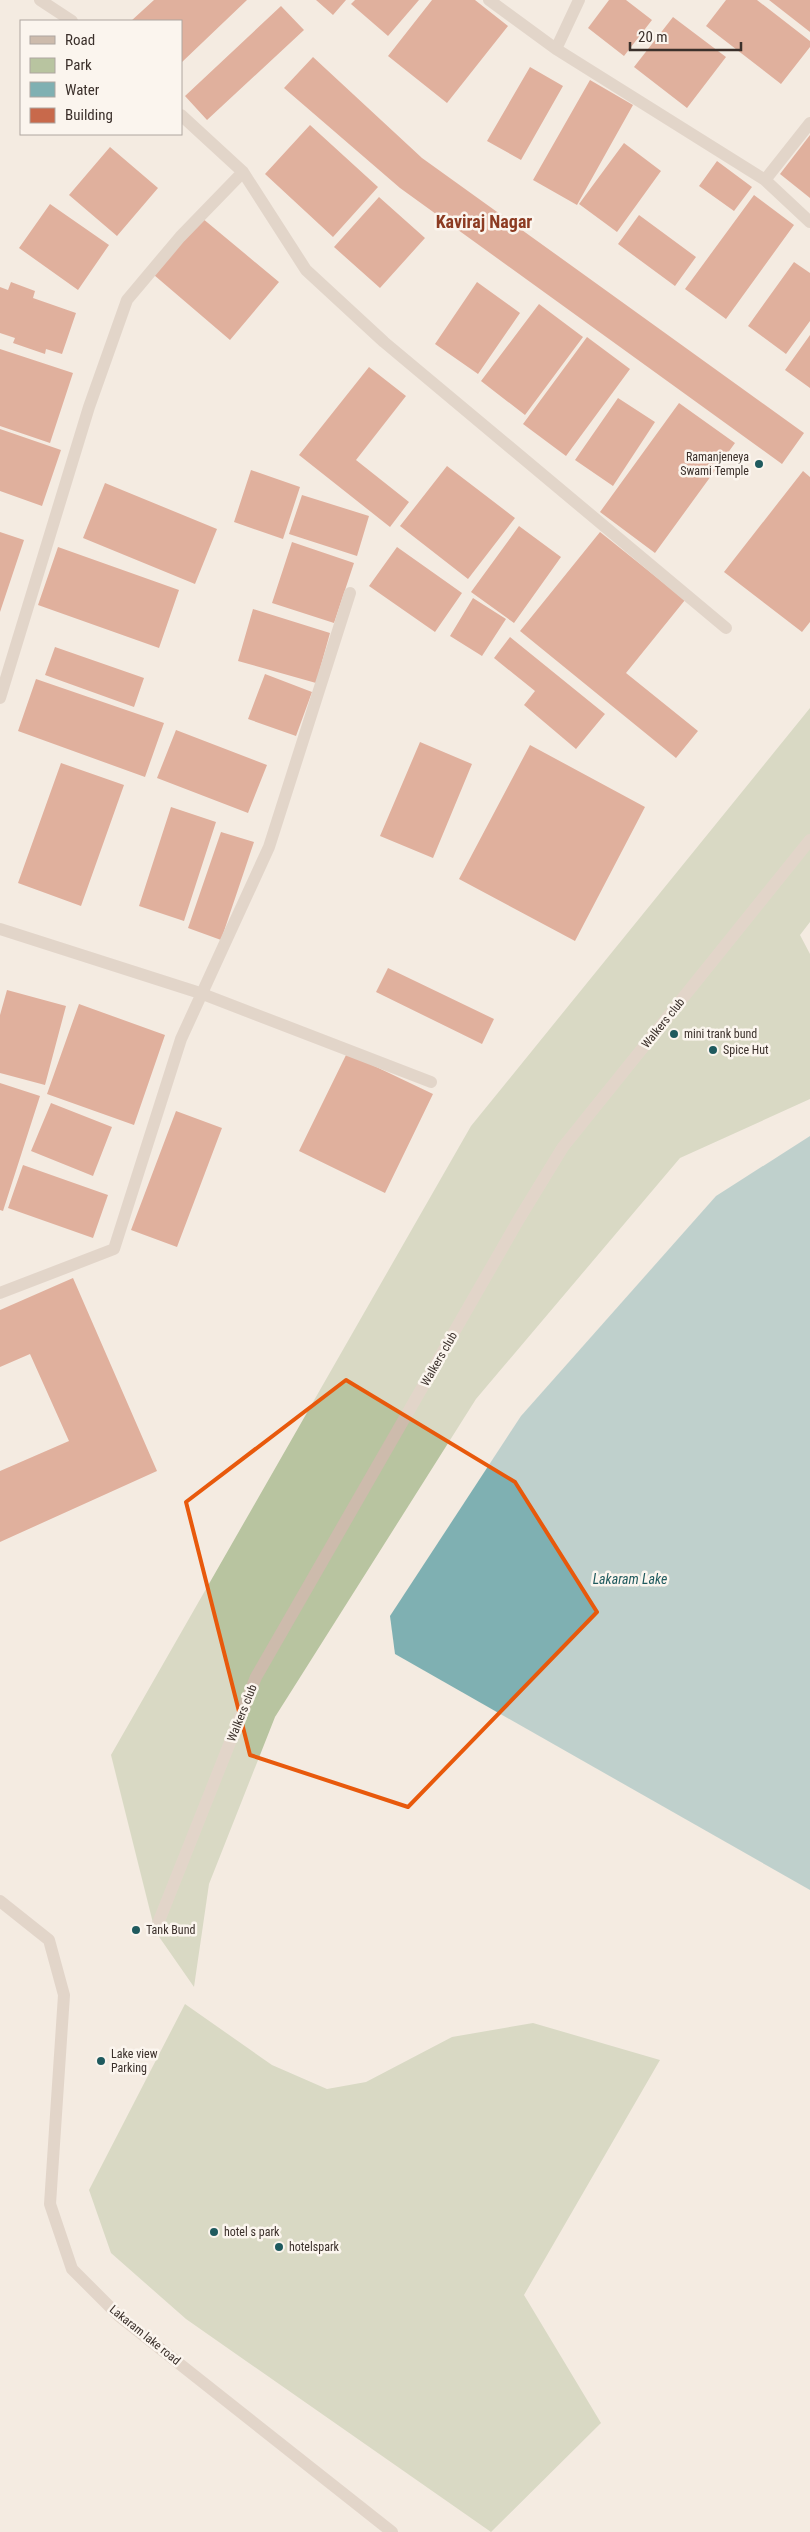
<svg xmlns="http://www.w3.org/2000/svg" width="810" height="2532" font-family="'Roboto Condensed',sans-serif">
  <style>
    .green { fill: #b8c4a0 }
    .water { fill: #7fb0b2 }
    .building { fill: #c8694b }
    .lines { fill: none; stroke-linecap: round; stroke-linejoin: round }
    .pedestrian { stroke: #cdbbac; stroke-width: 12 }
    .minor { stroke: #cdbbac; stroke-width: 12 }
    .tertiary { stroke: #cdbbac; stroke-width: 12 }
    .marked { fill: none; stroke: #e8590c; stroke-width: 4; stroke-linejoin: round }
    .poi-dot { fill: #1f5a5e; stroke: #fbf5ee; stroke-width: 2 }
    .labels { text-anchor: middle; stroke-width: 5; stroke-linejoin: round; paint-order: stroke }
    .poi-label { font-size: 12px; fill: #3b302b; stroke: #fbf5ee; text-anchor: start }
    .street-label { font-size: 12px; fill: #3b302b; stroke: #fbf5ee }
    .water-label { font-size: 14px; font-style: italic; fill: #1f5a5e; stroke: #fbf5ee }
    .district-label { font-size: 18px; font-weight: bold; fill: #8c3b22; stroke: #fbf5ee }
  </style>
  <rect width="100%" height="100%" fill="#f4ebe1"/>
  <path class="green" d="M810 708V922L800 935 810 954V1099L680 1158 476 1399 275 1717 209 1884 194 1987 155 1931 111 1755 471 1126Z
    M185 2004 272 2065 327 2089 366 2082 452 2037 533 2023 660 2060 524 2295 601 2423 491 2532 186 2319 111 2253 89 2190Z"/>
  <path class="water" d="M810 1136V1890L395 1654 390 1616 521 1416 716 1196Z"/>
  <path class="building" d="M154 0H247L181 63V21H131Z
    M316 0H346L333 15Z
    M355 0H419L388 36 351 4Z
    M432 0H475L508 26 447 103 388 56Z
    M609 0H626L652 20 624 56 588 28Z
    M726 0H757L810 41V47L781 84 706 26Z
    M769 0H810V32Z
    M281 6 304 30 207 120 185 96Z
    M673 17 726 57 687 108 634 67Z
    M313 57 422 158 804 433 782 464 400 188 284 88Z
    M530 67 563 86 521 160 487 141Z
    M590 80 633 105 577 205 533 180Z
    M310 125 378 187 333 237 265 174Z
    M810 135V198L780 174Z
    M624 143 661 171 617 232 579 204Z
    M110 147 158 188 117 236 69 195Z
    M717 161 752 187 734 211 699 186Z
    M754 195 794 225 726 319 685 289Z
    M379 197 425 238 380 288 334 247Z
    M50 204 109 245 78 290 19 248Z
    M639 215 696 257 675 286 618 244Z
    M202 218 279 282 230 340 154 275Z
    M794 262 810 273V321L786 354 748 326Z
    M11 282 35 291 33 298 76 313 62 354 46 349 45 354 13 343 15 338 0 333V287L8 290Z
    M477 282 520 313 478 374 435 344Z
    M539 304 583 337 525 415 481 381Z
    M810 335V388L785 370Z
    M587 337 630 369 566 456 523 424Z
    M0 349 73 373 50 443 0 426Z
    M369 367 406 396 356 460 409 502 390 527 299 455Z
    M618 398 655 422 613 486 575 460Z
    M679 403 735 443 655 553 600 512Z
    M0 429 61 450 42 506 0 491Z
    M447 466 515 518 468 579 400 526Z
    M251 470 300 487 283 539 234 522Z
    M803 471 810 477V622L802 632 724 572Z
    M105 483 217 529 195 584 83 538Z
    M302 495 369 516 357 556 289 534Z
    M519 526 561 557 514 623 471 592Z
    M0 532 24 540 0 612Z
    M600 532 685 600 626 673 698 731 676 758 520 631Z
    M292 542 354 563 334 623 272 603Z
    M58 547 179 590 159 648 38 605Z
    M397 547 462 593 435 632 369 586Z
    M473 598 506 619 482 656 450 636Z
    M253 609 330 633 316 683 238 661Z
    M510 637 605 714 576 749 524 705 535 691 494 658Z
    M55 647 144 678 134 707 45 675Z
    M265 674 312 692 296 736 248 719Z
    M36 679 164 723 145 777 18 731Z
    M176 730 267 765 248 813 157 778Z
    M420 742 472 764 433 858 380 836Z
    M530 745 645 807 575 941 459 879Z
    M61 763 124 785 81 906 18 883Z
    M171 807 216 822 184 921 139 906Z
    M221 832 254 842 221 940 188 928Z
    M388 968 494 1019 482 1044 376 992Z
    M7 990 66 1006 45 1085 0 1073V1015Z
    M79 1004 165 1035 134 1125 47 1094Z
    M347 1053 433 1094 385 1193 299 1151Z
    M0 1083 40 1096 3 1211 0 1210Z
    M51 1103 112 1127 93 1176 31 1151Z
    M176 1111 222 1128 177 1247 131 1230Z
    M23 1165 108 1195 93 1238 8 1208Z
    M73 1278 157 1471 0 1542V1471L69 1441 30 1354 0 1367V1310Z"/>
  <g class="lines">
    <path class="pedestrian" d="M155 1931 256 1677 519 1219 563 1147 810 840"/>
    <path class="minor" d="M40 0 72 21
      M489 0 556 49 765 180 810 222
      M556 49 579 0
      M181 115 243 172 306 270 384 342 726 628
      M765 180 810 123
      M0 698 89 407 127 300 180 237 243 172
      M0 929 200 993 431 1082
      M0 1293 114 1249 181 1039 269 847 350 593"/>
    <path class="tertiary" d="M0 1901 49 1940 64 1995 50 2204 72 2269 119 2316 392 2532"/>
  </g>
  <path d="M0 0H810V2532H0ZM346 1380 515 1482 597 1612 408 1807 250 1755 186 1502Z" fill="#f4ebe1" fill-opacity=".55" fill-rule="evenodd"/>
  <path class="marked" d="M346 1380 515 1482 597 1612 408 1807 250 1755 186 1502Z"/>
  <g class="poi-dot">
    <circle cx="759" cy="464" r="5"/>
    <circle cx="674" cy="1034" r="5"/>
    <circle cx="713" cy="1050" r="5"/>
    <circle cx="136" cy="1930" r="5"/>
    <circle cx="101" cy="2061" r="5"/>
    <circle cx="214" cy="2232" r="5"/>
    <circle cx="279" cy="2247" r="5"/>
  </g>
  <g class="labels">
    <g class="poi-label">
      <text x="749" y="461" text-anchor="end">Ramanjeneya<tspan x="749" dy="14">Swami Temple</tspan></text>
      <text x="684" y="1038">mini trank bund</text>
      <text x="723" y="1054">Spice Hut</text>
      <text x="146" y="1934">Tank Bund</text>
      <text x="111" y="2058">Lake view<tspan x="111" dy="14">Parking</tspan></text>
      <text x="224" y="2236">hotel s park</text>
      <text x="289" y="2251">hotelspark</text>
    </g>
    <g class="street-label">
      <text transform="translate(663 1023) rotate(-51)" y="4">Walkers club</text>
      <text transform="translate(439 1359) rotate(-60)" y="4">Walkers club</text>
      <text transform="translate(242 1713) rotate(-68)" y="4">Walkers club</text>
      <text transform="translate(145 2335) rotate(39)" y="4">Lakaram lake road</text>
    </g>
    <g class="water-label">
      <text x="630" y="1584">Lakaram Lake</text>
    </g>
    <g class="district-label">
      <text x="484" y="228">Kaviraj Nagar</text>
    </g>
  </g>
  <rect x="20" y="20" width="162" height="115" fill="#fbf5ee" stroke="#aea6a0"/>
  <rect x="30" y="36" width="25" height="8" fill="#cdbbac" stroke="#aea6a0"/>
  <text x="65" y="45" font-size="15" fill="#3b302b">Road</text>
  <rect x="30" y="58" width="25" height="15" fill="#b8c4a0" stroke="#aea6a0"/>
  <text x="65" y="70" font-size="15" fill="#3b302b">Park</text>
  <rect x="30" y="82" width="25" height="15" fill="#7fb0b2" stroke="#aea6a0"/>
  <text x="65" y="95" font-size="15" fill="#3b302b">Water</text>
  <rect x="30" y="108" width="25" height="15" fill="#c8694b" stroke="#aea6a0"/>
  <text x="65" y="120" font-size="15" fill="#3b302b">Building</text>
  <path d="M630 42v8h111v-8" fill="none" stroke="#3b302b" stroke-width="2.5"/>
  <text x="638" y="42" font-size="15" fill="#3b302b" stroke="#fbf5ee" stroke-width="4" paint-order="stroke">20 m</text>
</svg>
